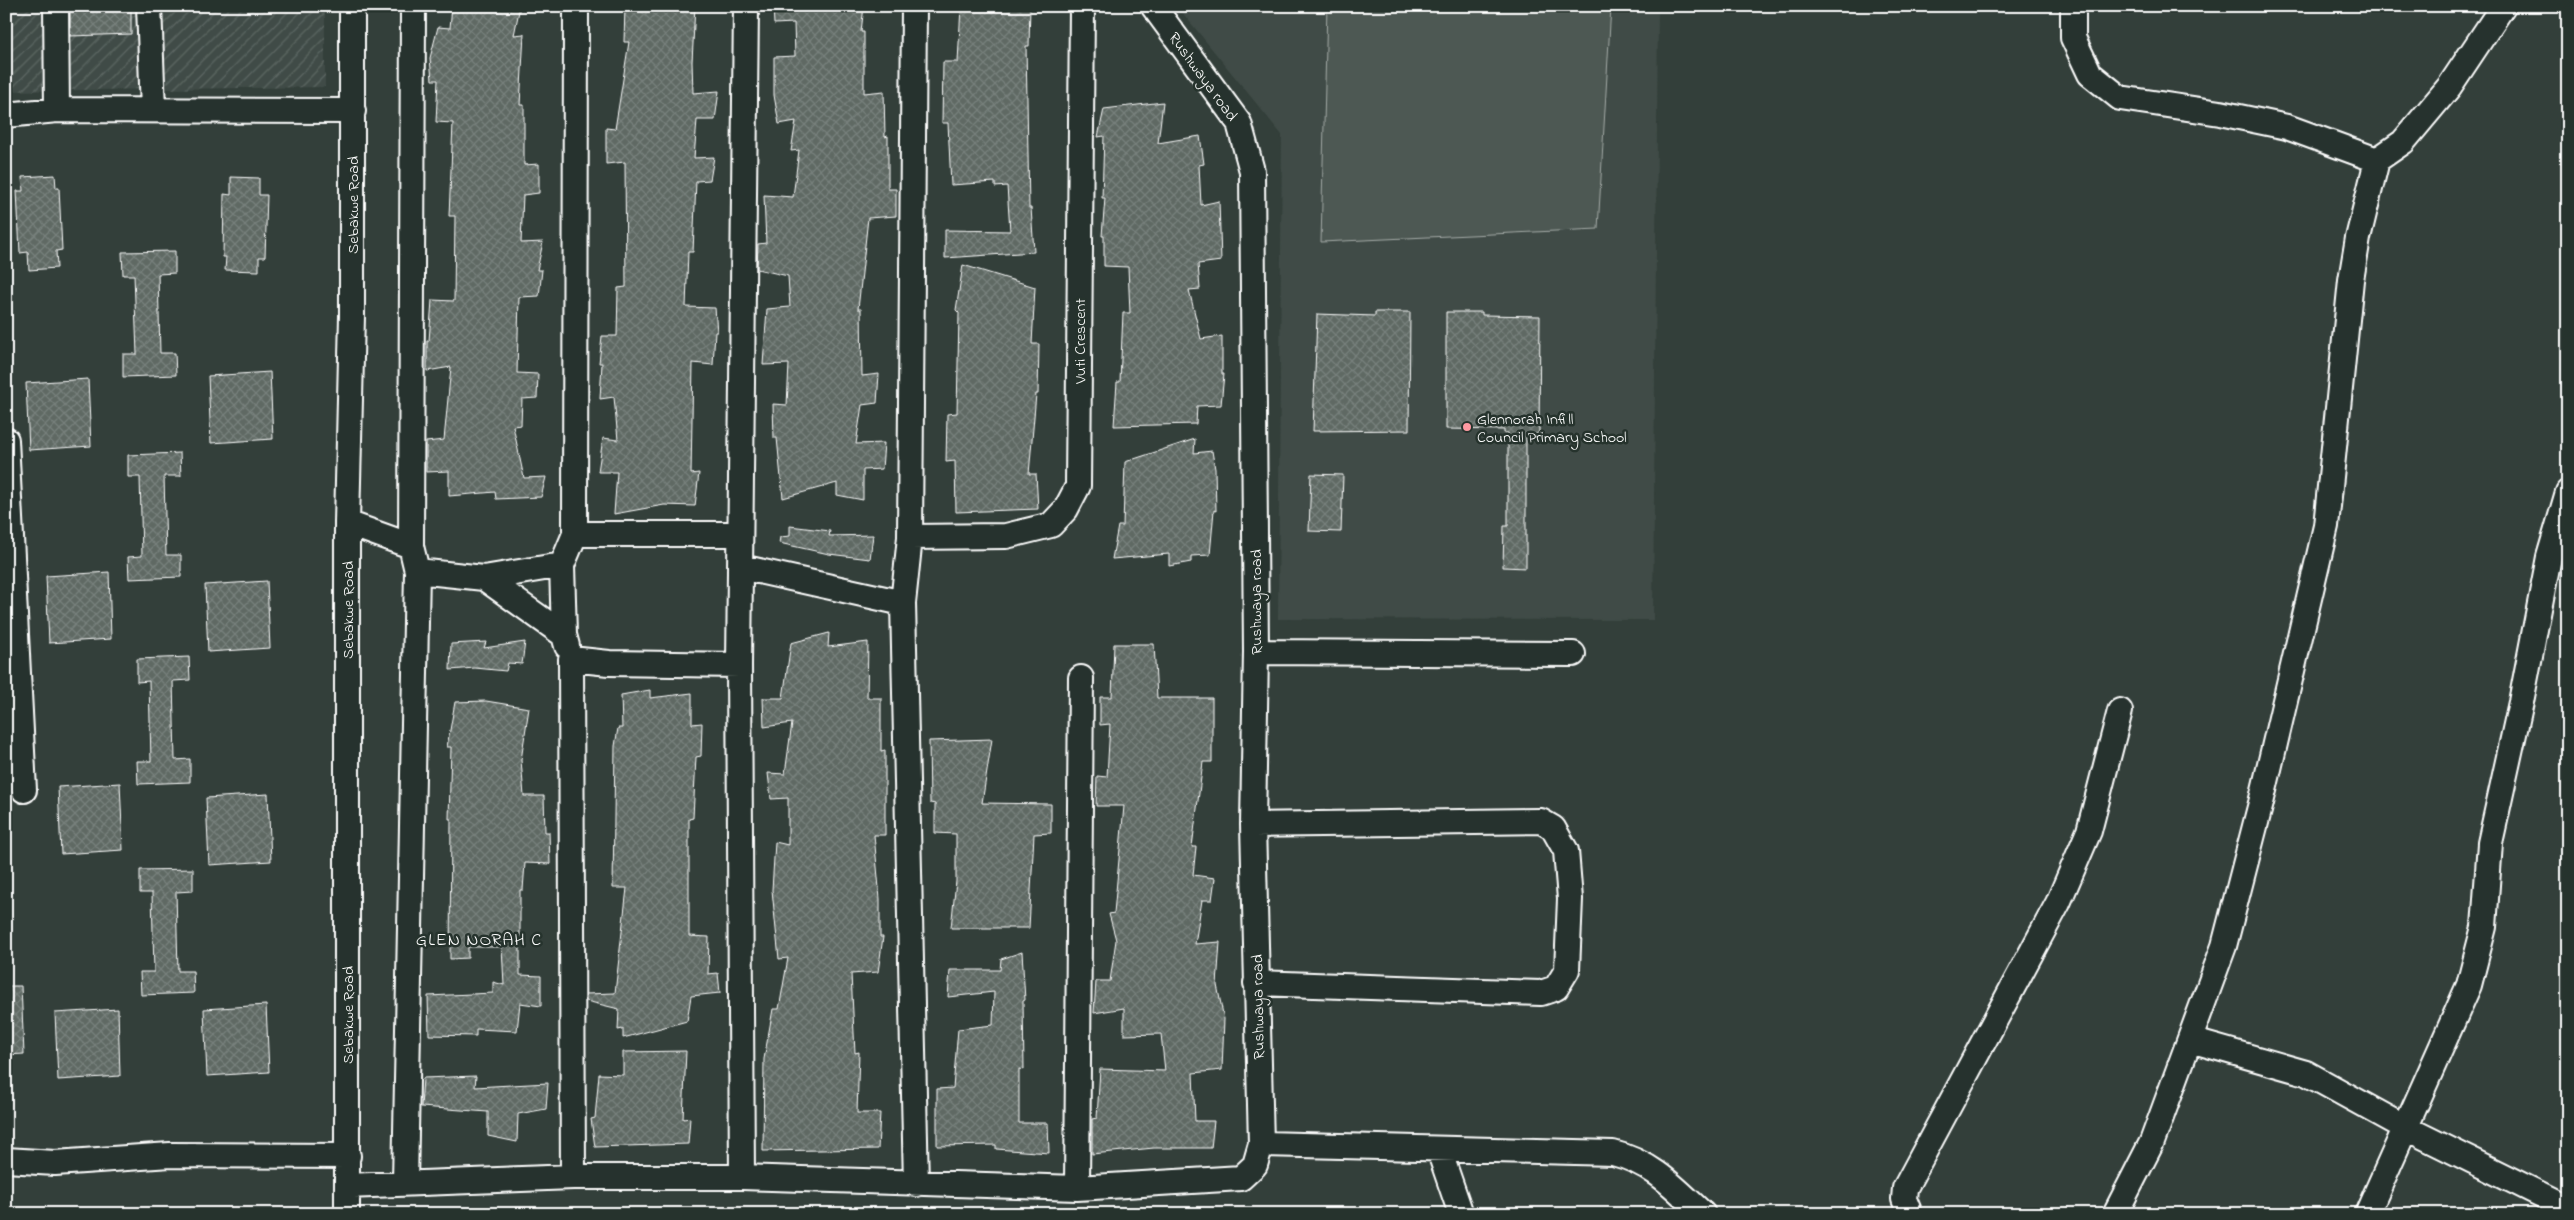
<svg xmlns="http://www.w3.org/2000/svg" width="2574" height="1220" font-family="'Indie Flower',sans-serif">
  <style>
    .built { fill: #404c47 }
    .industrial { fill: url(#industrial-furrows) }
    .pitch { fill: #4d5853; stroke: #a6aca9 }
    .building { fill: url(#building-cross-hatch); stroke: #fff }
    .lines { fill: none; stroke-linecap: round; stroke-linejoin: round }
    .minor-casing { stroke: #fff; stroke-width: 28 }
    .minor { stroke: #26332d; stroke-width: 24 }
    .poi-dot { fill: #ff9aa2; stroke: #26332d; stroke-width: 2 }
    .labels { text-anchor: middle; stroke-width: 5; stroke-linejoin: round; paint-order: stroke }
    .street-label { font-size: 16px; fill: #fff; stroke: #26332d }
    .poi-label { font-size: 16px; fill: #fff; stroke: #26332d; text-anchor: start }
    .neighbourhood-label { font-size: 18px; letter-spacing: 1px; fill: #fff; stroke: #26332d }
  </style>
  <defs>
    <pattern id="industrial-furrows" width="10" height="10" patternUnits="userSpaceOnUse" patternTransform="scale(1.25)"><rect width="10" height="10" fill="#404c47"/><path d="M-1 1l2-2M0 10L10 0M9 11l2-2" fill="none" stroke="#5d6763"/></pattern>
    <pattern id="building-cross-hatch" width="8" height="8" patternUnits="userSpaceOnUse" patternTransform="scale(1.25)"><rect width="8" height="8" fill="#5f6964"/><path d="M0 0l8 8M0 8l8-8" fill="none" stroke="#77807b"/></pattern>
  </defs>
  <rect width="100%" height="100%" fill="#333f3a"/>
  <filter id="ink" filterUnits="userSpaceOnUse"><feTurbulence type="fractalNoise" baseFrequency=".02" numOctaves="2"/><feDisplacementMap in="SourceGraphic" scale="10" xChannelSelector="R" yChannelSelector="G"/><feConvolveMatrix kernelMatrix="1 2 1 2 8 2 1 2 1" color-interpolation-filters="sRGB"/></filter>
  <g filter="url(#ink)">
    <path class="built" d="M1177 6H1658L1653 620 1278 619 1282 135Z"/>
    <path class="industrial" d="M6 6H325V87L6 91Z"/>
    <path class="pitch" d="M1327 6H1611L1598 229 1321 242Z"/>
    <path class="building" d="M70 6H131V34L70 36Z
      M452 6H520L514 35 524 34 520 105H524V165L539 164V193L523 195 521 243 543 242 537 270H542L539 296 519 297 517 373 538 374 537 398 522 399 521 425 513 426 524 478 546 477 541 497 496 499 495 492 449 496V471L426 472V442L444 440 451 367 427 371V341H429L432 300 454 301 455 216H449L453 123 436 122 438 80H432L430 58 438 27 450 28Z
      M625 6H695L692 62 693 93 719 91 715 120H697L694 158 714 157 710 180 696 181 693 252H688L686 307 715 308 717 332H715L713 365 693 363 691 474 699 473 695 506 664 505 614 514 617 472H598L603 438 618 440 614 397 600 399 602 363H599L602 336H617L618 288 626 287 625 162 606 164V128L615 129 629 42H624Z
      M773 6H864L861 32H864V93L884 91 885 137 888 136V189H896V216L868 218 858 309H861L862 376 879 374 877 403 862 405 856 444 884 443 882 469 863 470V500L837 495V483L783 498 777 438H774L773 404 787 405 789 364 763 365 767 309 790 307 788 276 757 269 758 244 766 243 764 195 793 197 799 150 791 151 796 121 779 124 774 95V57L795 56 794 23 774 24Z
      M961 6H1030L1029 46H1026L1029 208H1031L1034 252 945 258V230L1010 231 1007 186 995 187V182L951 185 948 123H942L943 62H958Z
      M1163 102 1158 143 1200 136 1204 164 1199 165 1201 205 1219 201 1221 261 1198 264 1200 289 1189 290 1201 339 1222 336V374H1224L1221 405 1197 406 1196 424 1114 426 1117 382H1120L1123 313H1130L1128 267 1104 266V236H1102L1105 198H1102L1104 136 1098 137 1104 109Z
      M55 175 56 188H59L62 250 56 251 57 268 29 270 28 252 20 253 17 191H23L22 177Z
      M231 177 259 178V195H267L265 257H259V271L225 270 226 257H223L224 194 231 195Z
      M175 251V273L158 274 160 353H175L176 375 123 377V354H137L134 275H123L122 252Z
      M963 265 1035 287 1032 344H1039L1038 394H1036L1029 474H1036L1038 509 956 512 955 461 946 462 947 414 957 413 959 313 956 310Z
      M1375 312H1410L1409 430 1313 431 1317 314 1375 316Z
      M1446 312H1482V315L1540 316 1539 434H1526V568L1503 567 1504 526H1508V433H1504V430L1446 429Z
      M270 372 273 439 211 443 208 376Z
      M88 379 91 446 29 450 26 383Z
      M1195 439 1194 453 1212 451 1215 469 1216 511 1214 510 1210 555 1191 556V562L1169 566V554L1112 559 1118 526H1123L1125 462Z
      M180 453 181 476H164L166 555H181V577L129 579 128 557 142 556 140 477H128V455Z
      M1311 474 1343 475 1341 532 1309 531Z
      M790 526 830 531 829 536 873 535 870 559 829 554 779 543 780 537 790 536Z
      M109 572 111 639 49 643 46 576Z
      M267 581 270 648 208 652 205 585Z
      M829 633 828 647 868 642 867 698H881V751L885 750V835H874L880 899V937H883L878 972 851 974 855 1053 859 1052 857 1113H880L878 1149 763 1151 764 1059 773 1009H779L788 958 779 959 772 890 775 842 788 845V798L771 799 768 773 785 774 792 723 764 727 763 698H783L791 643Z
      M486 642 484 648 525 642 522 664 508 663 506 671 475 668 450 670 451 644Z
      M1114 644H1154L1157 698H1212V762H1203L1192 847H1196L1193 875 1215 878 1212 900H1202L1195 944 1220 942 1217 985 1224 1019 1222 1070 1193 1073 1195 1121H1214L1211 1148H1154L1092 1154V1119L1097 1118 1100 1069 1165 1071 1161 1034 1124 1035V1008L1094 1013 1096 981H1110L1116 940 1109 914 1114 913 1124 806H1096L1097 776 1107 777 1110 724 1100 725V697H1112Z
      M189 657 190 680 173 681 175 760 190 759V782L138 784 137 761H151L149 681 137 682V659Z
      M650 690V698L692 693V724L702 723 701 756 696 757 693 818 689 819V936L709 937 708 974 718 973 720 993 691 996 687 1021 623 1038V1029L618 1030 619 1009 586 1001V994L615 993 627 888H613L615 746 618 728H622L621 695Z
      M486 701 529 708 521 760 524 796H544L545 832H549L550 864 525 863 523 890H520V975L541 976V1006L520 1003 517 1031 476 1029V1036L429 1035 428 996 493 993V982L504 985 502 947H468V958L450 959 451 819H449L451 747H447L455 702Z
      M992 739 982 803 1051 804V833L1034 834 1029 928H951L956 881V834L935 833V804L930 803 929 741Z
      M120 783 123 850 61 854 58 787Z
      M268 794 271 861 209 865 206 798Z
      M193 869V891L176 892 178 971H193L194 993 141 995 140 972H154L152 893H140V870Z
      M1022 952 1025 1000 1023 1001 1024 1070 1019 1069V1123H1048L1049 1153 996 1149V1145L937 1146V1089L953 1088 958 1029 993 1025 994 992 948 997 950 970H1000L1001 959Z
      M6 986H21L24 1054 6 1055Z
      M266 1005 269 1072 207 1076 204 1009Z
      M118 1009 120 1076 58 1080 55 1013Z
      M686 1051 683 1119 690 1118 688 1144 595 1147 591 1119 595 1118 599 1074 623 1075V1052Z
      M476 1076 475 1087 548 1083 546 1109 518 1114 517 1142 488 1136V1112L421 1107 423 1078Z"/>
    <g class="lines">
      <g class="minor-casing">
        <path id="minor" d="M56 6 57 110
          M149 6 153 110
          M576 6 575 534H740
          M914 6 910 537 903 603 916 1184
          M2073 6V38L2090 74 2120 98 2220 113 2287 127 2377 160
          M6 115 57 110 353 111
          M6 440 24 790
          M347 523 411 546
          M910 537 1006 536 1051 525 1066 509 1078 486 1082 6
          M562 565 564 635 567 646
          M741 567 903 603
          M417 571 484 578 562 565 575 534
          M484 578 564 635
          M1256 652 1573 654
          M1253 825 1541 821 1553 828 1566 851 1570 899 1567 970 1556 988 1541 993 1256 983
          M2190 1040 2306 1073 2406 1128 2562 1205
          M1261 1144 1613 1153C1653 1163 1674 1187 1703 1214
          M1439 1150 1461 1214
          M6 1160 55 1163 170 1155 348 1156
          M573 1177 571 659 609 663 739 665
          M742 1177 739 665 746 6
          M405 1183 417 571 411 546 413 6
          M347 1186 573 1177H742L1077 1188 1241 1178 1255 1165 1261 1144 1253 825 1256 652 1252 171 1239 123 1153 6
          M1077 1188 1081 678
          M347 1214V523L352 316V6
          M1910 1214 1904 1199 1905 1188 2058 903 2089 831 2120 711
          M2115 1214 2152 1142 2224 946 2261 803 2326 526 2351 280 2358 238 2377 160 2403 142 2449 87 2503 6
          M2367 1214 2469 985 2484 927 2490 843 2521 702 2549 557 2568 492"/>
      </g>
      <use href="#minor" class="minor"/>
    </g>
  </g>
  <circle class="poi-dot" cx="1467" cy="427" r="5"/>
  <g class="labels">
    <g class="street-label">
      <text transform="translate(1204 76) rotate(54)" y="6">Rushwaya road</text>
      <text transform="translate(352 205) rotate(-90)" y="6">Sebakwe Road</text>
      <text transform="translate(1079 341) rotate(-90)" y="6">Vuti Crescent</text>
      <text transform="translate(1255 602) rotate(-90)" y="6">Rushwaya road</text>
      <text transform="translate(347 610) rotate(-90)" y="6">Sebakwe Road</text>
      <text transform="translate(1257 1007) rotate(-91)" y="6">Rushwaya road</text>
      <text transform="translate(347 1015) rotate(-90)" y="6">Sebakwe Road</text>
    </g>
    <g class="poi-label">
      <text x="1477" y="424">Glennorah Infill<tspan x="1477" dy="18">Council Primary School</tspan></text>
    </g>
    <g class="neighbourhood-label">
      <text x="479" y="945">GLEN NORAH C</text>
    </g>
  </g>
  <rect width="2574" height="1220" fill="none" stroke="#26332d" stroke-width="25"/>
  <rect x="12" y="12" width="2549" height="1195" fill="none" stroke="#fff" stroke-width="2" filter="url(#ink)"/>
</svg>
